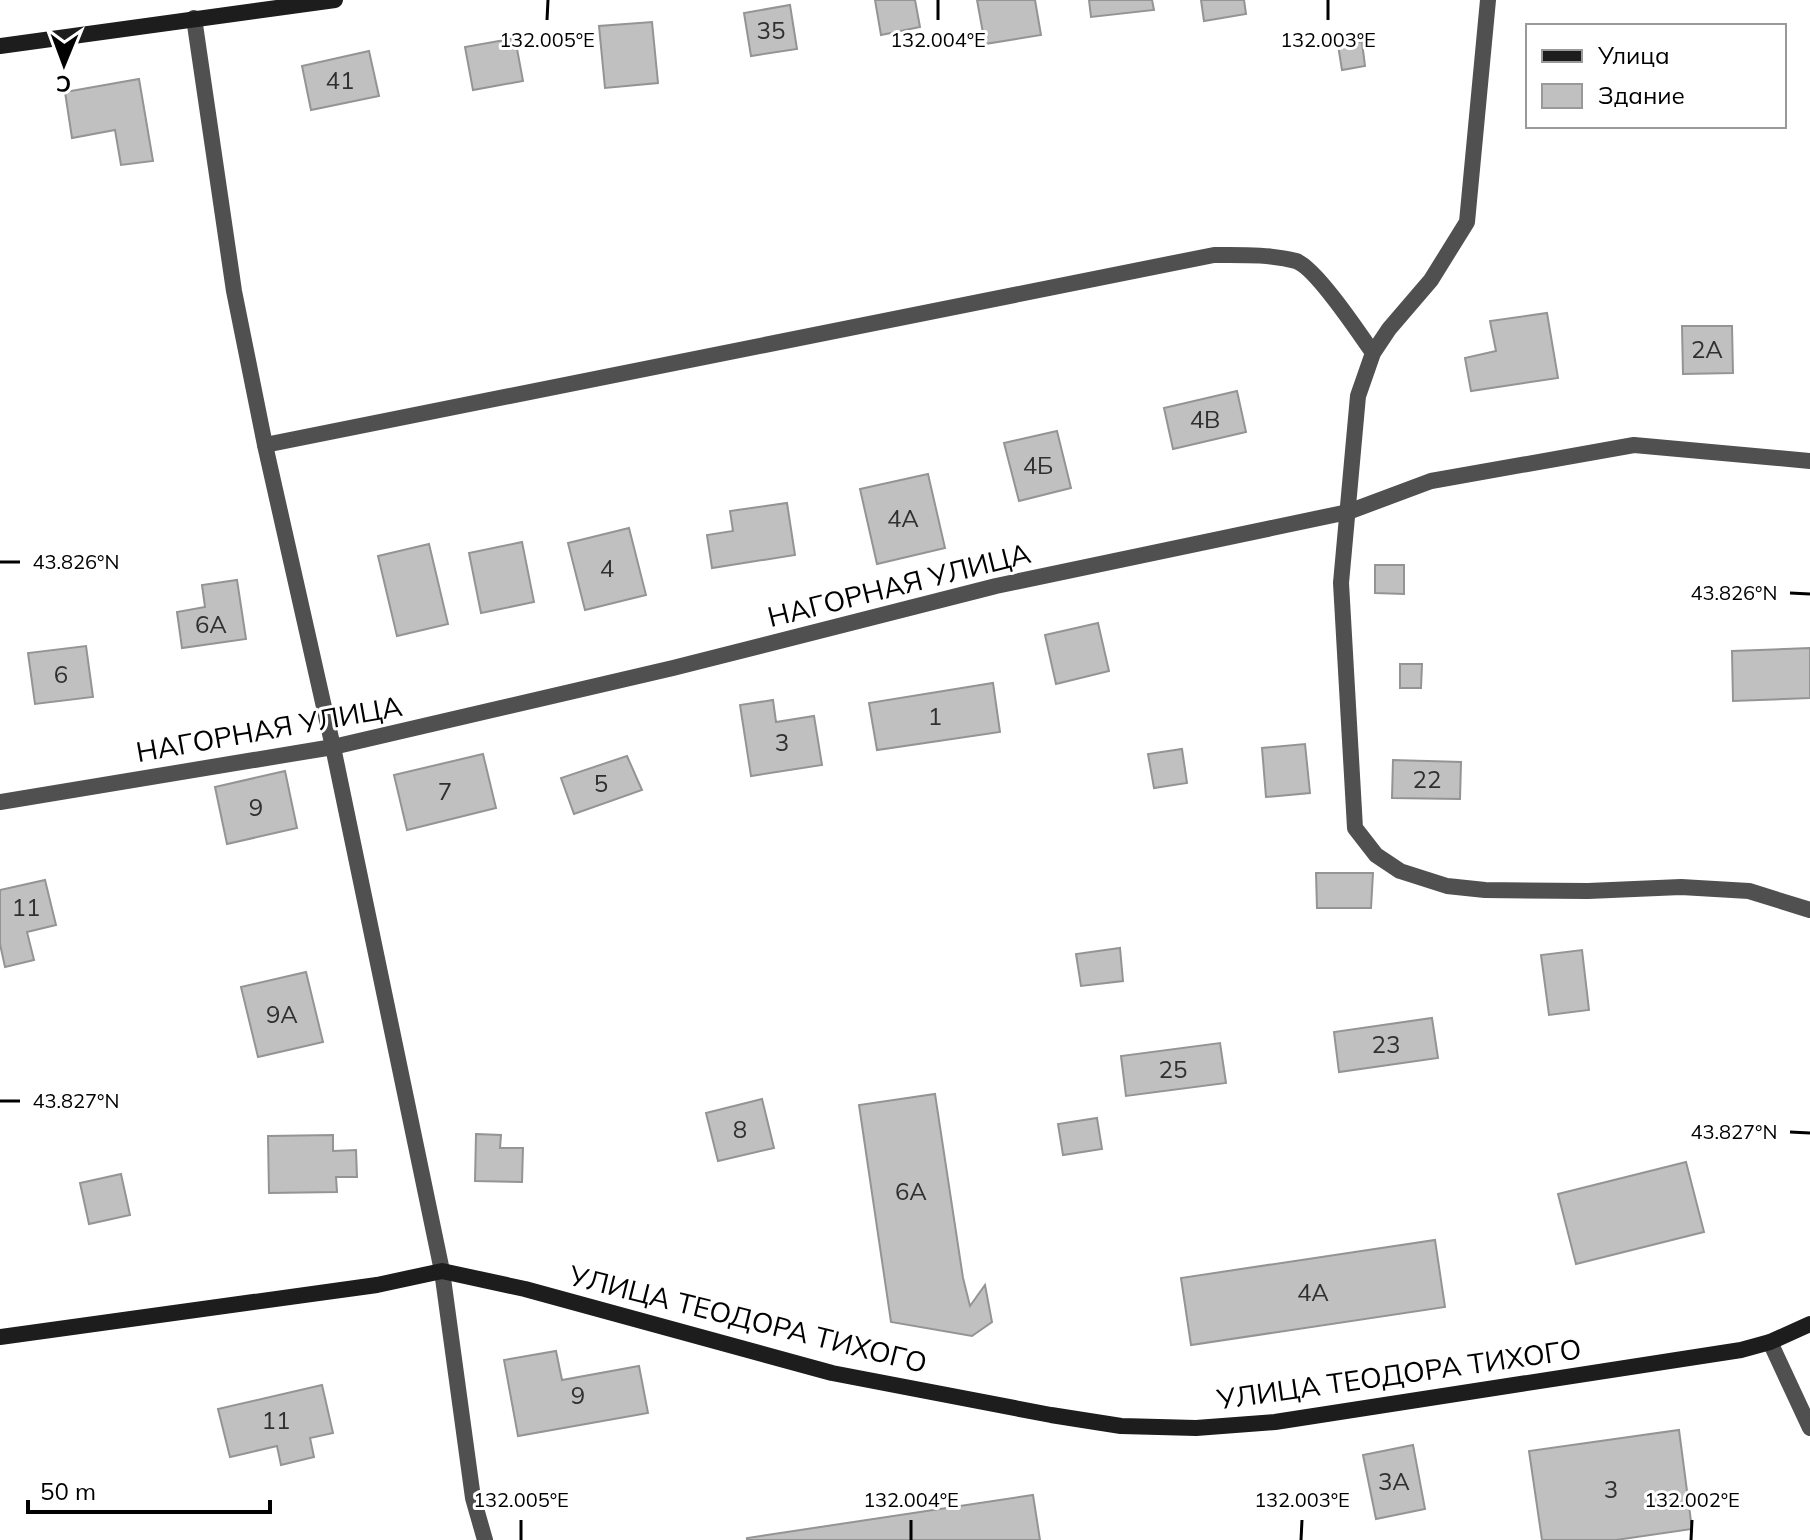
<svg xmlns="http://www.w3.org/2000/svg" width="1810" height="1540" font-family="Mulish,sans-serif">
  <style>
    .building { fill: #c0c0c0; stroke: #949494; stroke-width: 2 }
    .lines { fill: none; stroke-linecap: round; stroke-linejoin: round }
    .lane { stroke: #505050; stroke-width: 16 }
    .street { stroke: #505050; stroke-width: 16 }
    .secondary { stroke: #1d1d1d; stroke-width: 16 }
    .ticks { fill: none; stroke: #000; stroke-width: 3 }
    .labels { text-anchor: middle; stroke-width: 6; stroke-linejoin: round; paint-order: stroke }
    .number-label { font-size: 24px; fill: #303030 }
    .street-label { font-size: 28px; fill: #000; stroke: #fff }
    .ticks-label { font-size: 20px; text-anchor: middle; fill: #000; stroke: #fff; stroke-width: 6; stroke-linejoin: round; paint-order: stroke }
  </style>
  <rect width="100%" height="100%" fill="#fff"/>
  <path class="building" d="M875 0H915L920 27 881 35Z
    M977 0H1035L1041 35 985 44Z
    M1089 0H1152L1154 10 1091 17Z
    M1201 0H1244L1246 14 1204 21Z
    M790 5 797 49 751 56 744 13Z
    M652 22 658 83 605 88 599 26Z
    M515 38 523 81 473 90 465 47Z
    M1362 42 1365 66 1342 70 1338 45Z
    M369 51 379 96 311 110 302 66Z
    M139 79 153 161 121 165 115 130 72 138 65 92Z
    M1547 313 1558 378 1471 391 1465 358 1496 351 1490 321Z
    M1682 326H1732L1733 373 1683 374Z
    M1237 391 1246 432 1173 449 1164 408Z
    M1057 431 1071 488 1019 501 1004 443Z
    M928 474 945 548 877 564 860 489Z
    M787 503 795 555 712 568 707 535 733 531 730 511Z
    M629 528 646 595 585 610 568 543Z
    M522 542 534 602 481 613 469 553Z
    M429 544 448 624 397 636 378 556Z
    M1375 565H1404V594L1375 593Z
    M237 580 246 639 182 648 177 612 205 607 202 585Z
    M1098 623 1109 671 1056 684 1045 635Z
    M86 646 93 697 35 704 28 653Z
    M1810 648V698L1733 701 1732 651Z
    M1400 664H1422L1421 688H1400Z
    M993 683 1000 732 877 750 869 703Z
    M773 700 776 722 814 716 822 765 751 776 740 705Z
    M1305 744 1310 793 1266 797 1262 748Z
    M1182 749 1187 783 1154 788 1148 754Z
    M483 754 496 808 407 830 394 775Z
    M627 756 642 790 574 814 561 778Z
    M1393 760 1461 762 1460 799 1392 798Z
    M285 771 297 828 227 844 215 787Z
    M1316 873H1373L1371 908H1317Z
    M45 880 56 925 27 932 34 960 5 967 0 944V890Z
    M1120 948 1123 981 1081 986 1076 954Z
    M1582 950 1589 1010 1549 1015 1541 955Z
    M306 972 323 1042 258 1057 241 987Z
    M1432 1018 1438 1058 1339 1072 1334 1032Z
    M1220 1043 1226 1083 1126 1096 1121 1056Z
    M935 1094 963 1278 970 1306 985 1285 992 1322 972 1336 891 1322 859 1105Z
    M762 1099 774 1148 718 1161 706 1113Z
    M1097 1118 1102 1149 1063 1155 1058 1124Z
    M476 1134 501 1135 500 1148H523L522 1182 475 1181Z
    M333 1135V1151L356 1150 357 1177H336L337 1192 269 1193 268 1136Z
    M1686 1162 1704 1232 1576 1264 1558 1194Z
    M121 1174 130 1215 89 1224 80 1183Z
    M1435 1240 1445 1307 1191 1345 1181 1278Z
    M556 1351 562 1380 639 1366 648 1413 518 1436 504 1360Z
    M322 1385 333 1433 310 1438 314 1457 281 1465 277 1446 230 1457 218 1409Z
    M1679 1430 1692 1529 1616 1540H1542L1529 1451Z
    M1413 1445 1425 1509 1376 1519 1363 1455Z
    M1033 1495 1040 1540H747V1538Z"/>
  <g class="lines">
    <path class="lane" d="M1488 0 1467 222 1431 280 1389 329 1373 353 1358 396 1341 583 1355 828 1376 855 1400 871 1447 886 1485 890 1588 891 1681 887 1749 891 1810 910
      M265 445 1214 255C1241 255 1270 254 1296 261 1315 267 1360 334 1373 353"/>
    <path class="street" d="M194 18 234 291 265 445 333 747 442 1271 473 1498 485 1540
      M0 802 333 747 673 668 996 586 1348 512 1431 481 1634 445 1810 461
      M1770 1342 1810 1428"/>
    <path class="secondary" d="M0 46 335 0
      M0 1337 377 1285 442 1271 525 1289 832 1373 1051 1415 1121 1426 1196 1428 1275 1422 1741 1350 1770 1342 1810 1324"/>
  </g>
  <path class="ticks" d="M547 20 548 0M938 20V0M1328 20V0M0 562H20M1790 593 1810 594M0 1101H20M1790 1132 1810 1133M521 1540V1520M911 1540V1520M1301 1540 1302 1520M1691 1540 1692 1520"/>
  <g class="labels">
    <g class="number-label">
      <text x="771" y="39">35</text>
      <text x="340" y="89">41</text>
      <text x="1707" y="358">2А</text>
      <text x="1205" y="428">4В</text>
      <text x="1038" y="474">4Б</text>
      <text x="903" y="527">4А</text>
      <text x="607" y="577">4</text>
      <text x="211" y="633">6А</text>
      <text x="61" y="683">6</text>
      <text x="935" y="725">1</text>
      <text x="782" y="751">3</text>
      <text x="1427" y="788">22</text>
      <text x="601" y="792">5</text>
      <text x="445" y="800">7</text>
      <text x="256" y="816">9</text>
      <text x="26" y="916">11</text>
      <text x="282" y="1023">9А</text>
      <text x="1386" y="1053">23</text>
      <text x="1173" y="1078">25</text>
      <text x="740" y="1138">8</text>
      <text x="911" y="1200">6А</text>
      <text x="1313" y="1301">4А</text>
      <text x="578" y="1404">9</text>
      <text x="276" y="1429">11</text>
      <text x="1394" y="1490">3А</text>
      <text x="1611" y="1498">3</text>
    </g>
    <g class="street-label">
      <text transform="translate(899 585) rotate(-14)" y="10">НАГОРНАЯ УЛИЦА</text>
      <text transform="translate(269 729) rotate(-10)" y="10">НАГОРНАЯ УЛИЦА</text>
      <text transform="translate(748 1319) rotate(14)" y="10">УЛИЦА ТЕОДОРА ТИХОГО</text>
      <text transform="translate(1399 1374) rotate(-8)" y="10">УЛИЦА ТЕОДОРА ТИХОГО</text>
    </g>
  </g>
  <g class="ticks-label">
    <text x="547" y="47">132.005°E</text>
    <text x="938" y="47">132.004°E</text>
    <text x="1328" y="47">132.003°E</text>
    <text x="76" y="569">43.826°N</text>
    <text x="1734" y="600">43.826°N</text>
    <text x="76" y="1108">43.827°N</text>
    <text x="1734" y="1139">43.827°N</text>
    <text x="521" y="1507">132.005°E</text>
    <text x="911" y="1507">132.004°E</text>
    <text x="1302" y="1507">132.003°E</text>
    <text x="1692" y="1507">132.002°E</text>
  </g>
  <rect x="1526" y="24" width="260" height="104" fill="#ffffff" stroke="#999999" stroke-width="2"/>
  <rect x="1542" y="50" width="40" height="12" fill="#1d1d1d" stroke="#999999" stroke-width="2"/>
  <text x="1598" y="64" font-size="24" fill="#000000">Улица</text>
  <rect x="1542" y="84" width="40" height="24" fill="#c0c0c0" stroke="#999999" stroke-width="2"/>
  <text x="1598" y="104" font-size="24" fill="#000000">Здание</text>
  <g transform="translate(64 64) rotate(181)" stroke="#ffffff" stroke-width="6" paint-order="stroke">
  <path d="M0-6L14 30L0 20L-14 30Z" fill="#000000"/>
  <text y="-12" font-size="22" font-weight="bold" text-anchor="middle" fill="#000000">С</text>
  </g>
  <path d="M28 1500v12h242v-12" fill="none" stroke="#000000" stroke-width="4"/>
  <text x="40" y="1500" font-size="24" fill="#000000" stroke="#ffffff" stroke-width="6" paint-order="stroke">50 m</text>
</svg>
